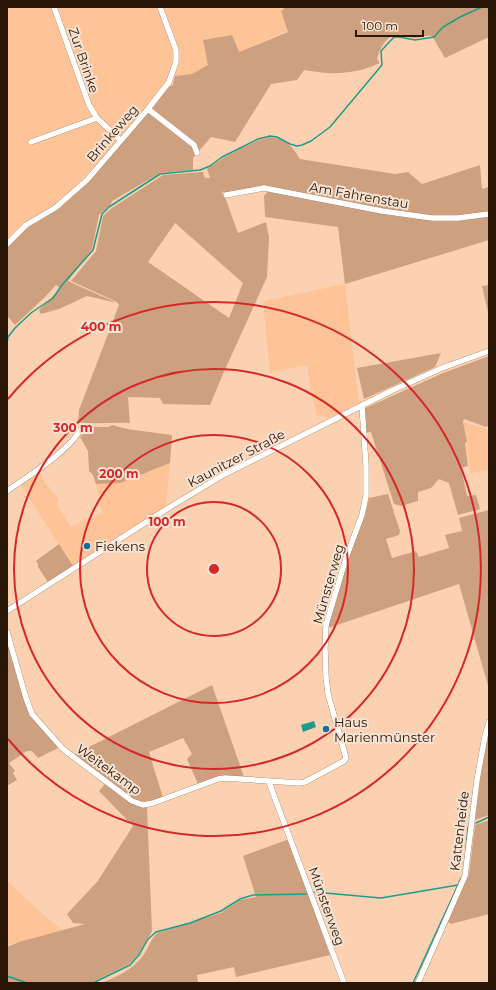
<svg xmlns="http://www.w3.org/2000/svg" width="496" height="990" font-family="Montserrat,sans-serif">
  <style>
    .built { fill: #fec497 }
    .green { fill: #cda17f; fill-rule: evenodd }
    .water { fill: #1f9c89 }
    .lines { fill: none; stroke-linecap: round; stroke-linejoin: round }
    .stream { stroke: #1f9c89; stroke-width: 1.5 }
    .minor-casing { stroke: #946741; stroke-width: 6 }
    .minor { stroke: #fff; stroke-width: 5.5 }
    .ring { fill: none; stroke: #d62828; stroke-width: 2 }
    .poi-dot { fill: #146d9c; stroke: #f8e3d3; stroke-width: 1.5 }
    .labels { text-anchor: middle; stroke-width: 4; stroke-linejoin: round; paint-order: stroke }
    .street-label { font-size: 13px; fill: #291607; stroke: #f8e3d3 }
    .poi-label { font-size: 13px; fill: #291607; stroke: #f8e3d3; text-anchor: start }
    .centre { fill: #d62828; stroke: #f8e3d3; stroke-width: 2 }
    .ring-label { font-size: 12px; text-anchor: middle; font-weight: bold; fill: #d62828; stroke: #f8e3d3; stroke-width: 4; stroke-linejoin: round; paint-order: stroke }
  </style>
  <rect width="100%" height="100%" fill="#fbd1b1"/>
  <path class="built" d="M7 7H280L288 31 208 65 192 74 179 75 173 85 167 88 81 180 53 206 23 223 7 241Z
    M345 284 359 403 328 418 321 415 317 416 310 387 307 365 270 372 263 301Z
    M463 422 489 430V470L470 473 467 442Z
    M170 463 166 507 73 566 20 484 38 472 58 499 57 505 71 527 92 516 93 518 102 512 96 484 120 483Z
    M7 881 45 916 64 931 7 945Z"/>
  <path class="green" d="M286 7H489V37L445 58 432 36C426 35 420 38 414 38 408 37 401 35 395 36 385 36 379 51 377 59L380 63C353 75 332 75 304 70L297 80 271 84 235 142 211 137 193 158V170L160 173 112 201 111 204 99 215 92 249 68 281 117 303 87 296 59 309 41 314 39 310 61 288 56 285 45 297 15 325 7 316V248L21 232 60 208 87 184 167 88 173 85 175 76 192 74 208 65 203 40 232 35 239 52 288 32 281 11Z
    M270 137C286 139 292 146 300 159L395 174 408 172 422 184 480 165 482 189 489 187V240L345 284 338 227 265 217 264 196 269 190 225 193 221 191 225 197 238 233 266 222 269 237 267 277 223 374 210 405 163 404 160 398 128 397 130 423C112 422 95 425 78 422L79 410 119 305 117 302 71 281 96 251 103 216 112 208 163 175 203 172 205 178H210L207 169 223 158 241 148 259 140ZM175 223 243 283 229 318 148 262Z
    M489 285V317L482 286Z
    M441 353 435 367 364 399 357 368Z
    M489 356V425L486 427 464 419 463 422 467 442 465 443 468 466 461 468 467 496 476 495 480 509 458 515 449 483 439 479 431 488 418 492V501L401 506 394 504 371 432 363 433 361 410 443 373Z
    M112 425 127 429 172 435 170 463 120 483 96 484 93 475 89 471 88 451 80 437 90 427H108Z
    M388 494 400 531 399 535 386 539 392 558 416 551 419 557 449 548 445 535 462 531 459 518 489 510V689L459 584 328 628 347 559 365 515 369 498Z
    M59 544 73 566 48 582 38 567V564L36 561Z
    M7 639 24 698 58 748 38 758 32 751H27L9 763 15 771 13 773 17 780 7 786Z
    M212 685 244 777 198 784 187 759 192 754 183 738 149 752 163 798C151 802 145 803 133 799L73 755Z
    M489 731V815L475 820 481 772Z
    M105 784 142 807H147L152 931 139 954 129 964 91 983H7V947L19 942 85 924 73 923 67 914 97 882 133 826 99 791Z
    M489 820V914L451 924 448 922 469 874 475 825Z
    M289 839 330 955 236 977 234 967 197 975 198 983H101C115 978 133 969 142 957 149 948 149 942 157 933L221 913 240 900 256 897 243 856Z"/>
  <path class="water" d="M314 721 316 727 303 732 301 725Z"/>
  <g class="lines">
    <path class="stream" d="M7 343 8 337 15 328 31 313 53 298 62 285 93 250 102 214 109 207 160 174 200 170 210 166 222 157 258 139 270 136 277 137 290 144 297 146 302 145 311 141 330 127 382 65 381 51 394 37H399L415 40 434 37 443 27 460 17 482 7
      M476 823 489 817
      M466 849 468 827
      M314 892 381 898 458 885 461 878
      M7 976 27 983
      M93 983 130 965 139 955 148 939 156 932 190 923 221 911 240 899 253 895 306 894
      M413 983 458 885"/>
    <g class="minor-casing">
      <path id="minor" d="M54 7 89 105 97 118 120 140
        M148 109 194 145 197 153
        M31 142 97 118
        M226 195 264 188 382 211 432 218H458L489 214
        M7 244 26 225 55 208 87 180 148 109 169 82 176 62V50L160 7
        M7 491C27 477 72 449 81 428
        M7 611 170 507 225 474 391 391 442 368 489 351
        M7 632 26 698 32 714 63 749 132 801 143 805 153 803 218 779 225 778 299 783 305 782 344 761 346 758 328 694 326 677 325 648 326 625 346 558 362 515 366 496V466L362 405
        M270 782V785L344 983
        M418 983 465 876 477 780 485 736 489 722"/>
    </g>
    <use href="#minor" class="minor"/>
  </g>
  <g class="ring">
    <circle cx="214" cy="569" r="67"/>
    <circle cx="214" cy="569" r="134"/>
    <circle cx="214" cy="569" r="200"/>
    <path d="M8 399A267 267 0 1 1 8 739"/>
  </g>
  <g class="poi-dot">
    <circle cx="87" cy="546" r="4"/>
    <circle cx="326" cy="729" r="4"/>
  </g>
  <g class="labels">
    <g class="street-label">
      <text transform="translate(84 60) rotate(71)" y="5">Zur Brinke</text>
      <text transform="translate(112 133) rotate(-49)" y="5">Brinkeweg</text>
      <text transform="translate(359 195) rotate(10)" y="5">Am Fahrenstau</text>
      <text transform="translate(236 458) rotate(-28)" y="5">Kaunitzer Straße</text>
      <text transform="translate(328 584) rotate(-74)" y="5">Münsterweg</text>
      <text transform="translate(109 769) rotate(36)" y="5">Weitekamp</text>
      <text transform="translate(459 831) rotate(-83)" y="5">Kattenheide</text>
      <text transform="translate(327 906) rotate(70)" y="5">Münsterweg</text>
    </g>
    <g class="poi-label">
      <text x="95" y="551">Fiekens</text>
      <text x="334" y="727">Haus<tspan x="334" dy="15">Marienmünster</tspan></text>
    </g>
  </g>
  <circle cx="214" cy="569" r="6" class="centre"/>
  <g class="ring-label">
    <text x="101" y="331">400 m</text>
    <text x="73" y="432">300 m</text>
    <text x="119" y="478">200 m</text>
    <text x="167" y="526">100 m</text>
  </g>
  <rect width="496" height="990" fill="none" stroke="#291607" stroke-width="16"/>
  <path d="M356 30v6h67v-6" fill="none" stroke="#291607" stroke-width="2"/>
  <text x="362" y="30" font-size="12" fill="#291607" stroke="#f8e3d3" stroke-width="3" paint-order="stroke">100 m</text>
</svg>
